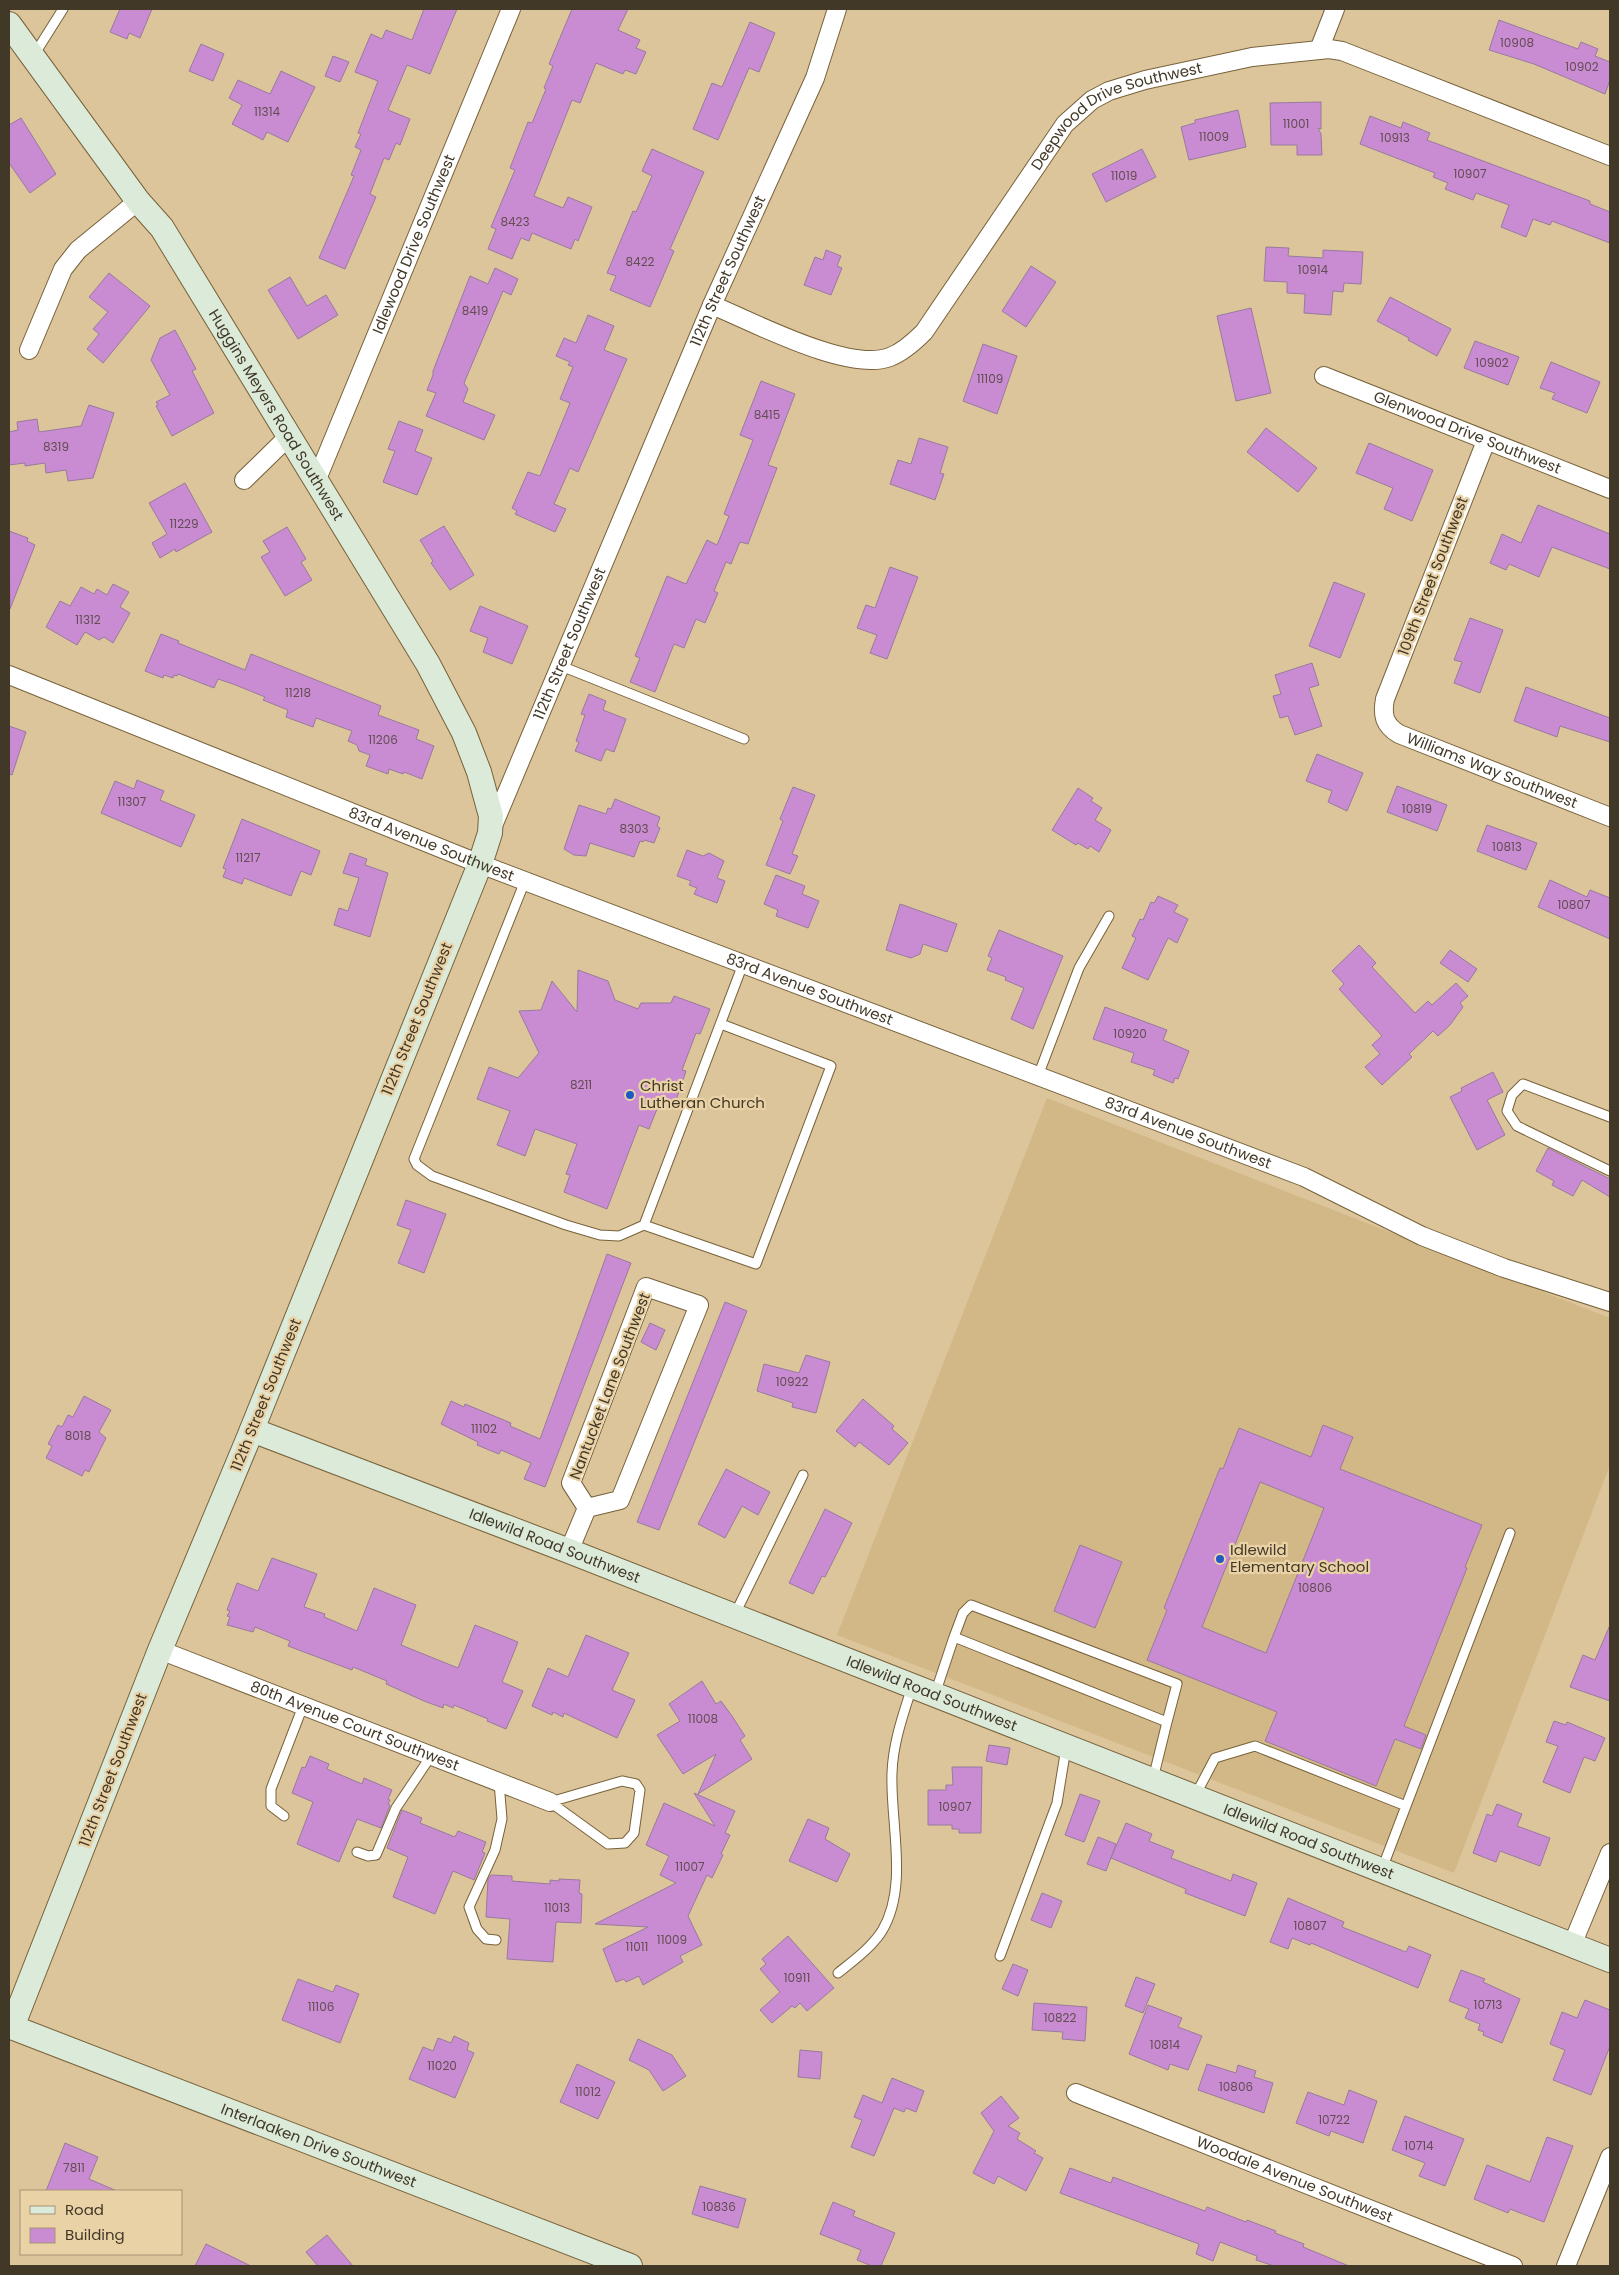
<svg xmlns="http://www.w3.org/2000/svg" width="1619" height="2275" font-family="Poppins,sans-serif">
  <style>
    .built { fill: #d3b887 }
    .building { fill: #c98cd3; stroke: #987a9d; fill-rule: evenodd }
    .lines { fill: none; stroke-linecap: round; stroke-linejoin: round }
    .lane-casing { stroke: #77623b; stroke-width: 11 }
    .street-casing { stroke: #77623b; stroke-width: 20 }
    .secondary-casing { stroke: #77623b; stroke-width: 26 }
    .lane { stroke: #fff; stroke-width: 9 }
    .street { stroke: #fff; stroke-width: 18 }
    .secondary { stroke: #dbead9; stroke-width: 24 }
    .poi-dot { fill: #2058c5; stroke: #ead2a7; stroke-width: 2 }
    .labels { text-anchor: middle; stroke-width: 4.5; stroke-linejoin: round; paint-order: stroke }
    .number-label { font-size: 12px; fill: #644d52 }
    .street-label { font-size: 15px; fill: #423827; stroke: #ead2a7 }
    .poi-label { font-size: 15px; fill: #423827; stroke: #ead2a7; text-anchor: start }
  </style>
  <rect width="100%" height="100%" fill="#dcc59b"/>
  <path class="built" d="M1047 1098 1610 1318V1465L1454 1873 837 1635Z"/>
  <path class="building" d="M120 9H152L140 38 129 33 127 39 110 32Z
    M424 9H457L430 74 407 65 388 110 410 119 400 145 396 143 389 160 384 158 370 194 376 197 345 269 319 258 354 176 351 175 361 150 355 147 361 134 358 133 378 81 355 72 371 34 382 39 386 30 412 40Z
    M572 9H628L618 30 640 40 636 48 646 52 636 74 625 70 623 74 596 63 580 103 572 100 534 196 563 208 568 197 592 207 578 241 575 239 571 249 532 233 529 241 521 238 512 259 488 249 496 229 491 227 515 170 510 168 528 122 532 123 546 89 544 88 553 66 549 64Z
    M1499 20 1578 49 1581 42 1598 49 1595 56 1610 62V80L1605 94 1534 64 1489 50Z
    M750 22 775 33 759 72 749 68 718 140 693 129 712 83 722 87Z
    M201 44 224 54 213 81 189 71Z
    M333 56 349 62 340 82 325 76Z
    M281 71 315 87 288 142 267 132 263 140 232 124 242 105 229 98 238 80 270 94Z
    M1321 102V129L1318 128 1321 134 1322 155H1297V145H1271L1270 103Z
    M1238 110 1246 147 1189 160 1181 127 1195 123V120Z
    M1370 116 1401 128 1403 122 1430 133 1427 140 1590 201V204L1610 212V243L1552 221 1550 225 1533 219 1526 237 1501 227 1509 205 1476 193 1473 200 1445 189 1448 183 1433 177 1435 173 1360 144Z
    M21 118 56 174 30 193 9 163V125Z
    M652 149 704 172 670 249 674 251 650 307 610 290 616 276 607 273 633 211 636 212 652 176 642 171Z
    M1142 149 1156 177 1106 202 1092 174Z
    M1266 247 1289 248 1288 256 1323 258V250L1363 252 1361 284 1344 283 1343 292 1333 291 1331 315 1304 313 1305 294 1287 293V282L1264 281Z
    M826 250 841 256 837 266 842 268 831 295 804 285 815 257 823 260Z
    M1031 266 1056 282 1026 327 1002 311Z
    M495 268 518 279 511 295 503 291 464 383 468 389 463 402 495 415 484 440 426 416 436 393 427 390 433 375V371L470 276 488 284Z
    M109 273 150 306 103 363 87 349 99 334 93 329 108 312 89 297Z
    M290 277 307 306 326 295 338 315 298 339 268 290Z
    M1390 297 1451 329 1437 356 1408 340 1409 338 1377 321Z
    M1251 308 1271 393 1236 401 1217 316Z
    M588 315 614 326 604 350 627 359 578 472 570 468 554 504 566 509 555 532 515 514 517 511 512 508 528 472 540 476 570 403 560 399 573 367 568 365 570 362 556 356 564 338 576 343Z
    M175 330 196 369 192 371 214 413 172 436 156 406 158 405 156 402 170 395 151 360 160 338Z
    M1475 341 1519 357 1508 385 1464 368Z
    M983 344 1017 356 997 414 963 401Z
    M1551 362 1600 382 1587 413 1552 399 1555 393 1540 388Z
    M761 381 795 394 768 465 777 468 748 544 740 542 731 564 726 562 714 591 718 593 705 623 696 619 684 648 674 644 655 692 630 682 640 658 635 656 667 576 686 584 707 540 717 545 729 516 724 514 753 440 740 435Z
    M89 405 114 413 93 478 68 481 66 470 46 473 45 463 25 466V463L9 465V432L18 430 17 422 37 419 39 432 81 426Z
    M399 421 423 430 415 451 432 458 417 495 383 482 395 451 388 449Z
    M1266 428 1317 468 1298 492 1247 452Z
    M919 438 948 447 940 473 944 474 935 500 890 484 898 460 911 464Z
    M1369 443 1433 470 1412 521 1384 509 1393 488 1356 473Z
    M185 483 212 532 176 552 175 549 160 558 152 543 167 534 149 503Z
    M1538 505 1610 534V569L1552 547 1539 577 1509 564 1506 570 1490 563 1502 534 1521 543Z
    M444 526 474 575 450 590 431 563 433 561 420 540Z
    M287 527 306 559 301 562 312 580 285 596 261 557 270 552 263 541Z
    M9 531 28 538 27 541 35 545 10 609Z
    M890 567 918 577 887 659 870 653 877 635 857 628 866 605 875 608Z
    M1334 582 1365 594 1340 658 1309 646Z
    M113 584 129 592 120 607 130 613 113 643 104 637 99 640 85 632 77 645 46 627 60 601 70 606 81 587 94 594 97 589 107 595Z
    M480 606 528 626 512 664 483 652 488 638 470 631Z
    M1470 618 1503 630 1480 693 1454 683 1462 662 1454 660Z
    M161 634 179 641 178 643 245 670 251 654 381 706 378 715 419 730 416 739 434 746 422 779 404 772 403 774 389 769 388 774 366 766 370 755 359 751 357 745 348 741 352 731 316 718 313 727 286 717 288 710 263 700 265 697 233 684 218 679 214 688 178 674 177 676 174 675 173 678 164 675 163 678 145 671Z
    M1312 663 1319 685 1309 688 1322 726 1295 735 1288 716 1280 718 1273 696 1281 694 1275 675Z
    M1526 687 1610 718V742L1560 726 1557 737 1514 721Z
    M589 694 606 701 603 710 626 719 614 752 606 749 601 761 575 751 579 742 576 741 585 715 581 714Z
    M9 726 26 732 12 775 9 774Z
    M1317 754 1363 773 1347 811 1328 802 1332 791 1306 781Z
    M137 780 164 791 160 800 195 815 181 847 101 813 115 781 134 789Z
    M1397 786 1447 805 1437 831 1387 812Z
    M793 787 815 795 792 854 798 856 790 874 766 865 783 821 780 819Z
    M1078 788 1093 798 1091 801 1102 808 1095 820 1111 830 1099 852 1090 846 1088 849 1078 843 1076 845 1052 830Z
    M615 799 660 817 657 826 660 828 654 843 644 840 643 842 640 841 634 857 590 843 586 856 574 855 564 849 579 805 606 814 608 808 611 809Z
    M242 819 320 851 311 875 301 871 291 896 244 878 242 884 223 877 226 869 223 868Z
    M1487 825 1537 843 1526 870 1477 851Z
    M687 850 703 856 709 853 724 861 717 878 725 881 717 903 694 894 697 888 689 885 691 881 677 876Z
    M350 853 367 859 365 865 388 873 370 937 334 925 339 908 348 911 359 878 343 873Z
    M776 875 805 886 802 894 819 901 808 928 776 916 778 910 764 904Z
    M1550 880 1587 897 1590 890 1610 898V939L1538 907Z
    M1158 896 1178 905 1174 912 1188 919 1177 943 1168 938 1148 980 1122 968 1136 938 1132 936 1140 919 1143 920 1151 902 1154 903Z
    M900 904 957 924 947 952 923 944 920 954 911 958 886 950Z
    M999 930 1063 956 1033 1029 1011 1019 1024 988 1005 980 1006 977 987 970 992 958 988 956Z
    M1359 945 1376 963 1372 967 1415 1013 1428 1001 1432 1005 1456 983 1468 996 1460 1003 1463 1007 1450 1025 1438 1036 1433 1031 1409 1054 1412 1057 1382 1085 1365 1067 1380 1054 1372 1045 1382 1036 1339 989 1344 984 1332 971Z
    M1450 950 1477 969 1468 982 1440 963Z
    M578 970 608 981 615 1000 638 1009 641 1003H671L674 996 710 1009 700 1034 696 1033 682 1070 686 1071 673 1109 659 1104 649 1129 639 1125 607 1209 564 1192 570 1175 566 1174 577 1144 535 1129 525 1156 497 1145 510 1111 477 1099 489 1067 518 1078 539 1053 519 1011 541 1010 552 981 577 1012Z
    M1105 1007 1167 1030 1163 1040 1189 1051 1178 1079 1175 1078 1173 1083 1153 1075 1155 1070 1131 1062 1134 1053 1093 1039Z
    M1493 1072 1503 1092 1487 1100 1505 1135 1477 1150 1450 1097 1462 1091 1461 1088Z
    M1548 1148 1610 1179V1197L1582 1180 1573 1196 1552 1185 1554 1181 1536 1171Z
    M406 1200 446 1214 424 1273 398 1263 411 1230 397 1225Z
    M607 1254 631 1263 545 1487 524 1479 531 1463 501 1450 499 1454 477 1445 478 1442 441 1424 451 1401 464 1407 465 1404 511 1423 510 1426 540 1439Z
    M725 1302 747 1311 659 1530 637 1522Z
    M650 1323 665 1330 656 1350 641 1342Z
    M806 1355 830 1362 816 1413 792 1407 793 1403 757 1391 764 1364 799 1373Z
    M84 1396 111 1410 99 1432 106 1438 89 1472 85 1470 82 1476 46 1458 52 1446 48 1444 58 1425 62 1427 68 1415 73 1417Z
    M863 1399 894 1426 892 1429 908 1443 889 1465 859 1442 855 1447 836 1431Z
    M1323 1425 1353 1437 1340 1469 1482 1525 1465 1567 1467 1568 1404 1726 1426 1735 1421 1749 1395 1739 1376 1786 1265 1741 1277 1712 1147 1660 1167 1610 1164 1608 1220 1468 1223 1469 1239 1428 1311 1457ZM1260 1482 1324 1508 1266 1653 1202 1627Z
    M726 1469 770 1492 758 1515 742 1506 725 1538 698 1524Z
    M825 1509 852 1523 825 1577 822 1576 813 1594 789 1583Z
    M1080 1545 1122 1562 1095 1628 1054 1611Z
    M272 1558 317 1574 304 1607 325 1614 324 1617 357 1631 374 1588 416 1605 401 1645 458 1668 475 1625 518 1642 502 1682 523 1691 506 1729 487 1721 488 1719 454 1705 453 1708 444 1704 443 1708 424 1701 386 1684 387 1681 353 1667 352 1670 288 1646 290 1641 255 1627 253 1632 227 1625 230 1617 227 1616 230 1611 227 1610 237 1583 258 1591Z
    M1610 1625V1701L1570 1687 1583 1655 1595 1660Z
    M586 1635 629 1653 612 1690 635 1700 617 1738 564 1713 563 1717 553 1712 552 1715 532 1706 548 1668 568 1677Z
    M702 1681 716 1704 721 1701 732 1716 745 1736 740 1740 752 1759 698 1794 716 1754 683 1774 657 1735 680 1721 669 1704Z
    M1554 1721 1566 1725 1567 1722 1605 1738 1595 1761 1584 1757 1570 1793 1543 1782 1558 1746 1546 1742Z
    M989 1745 1010 1748 1007 1765 986 1761Z
    M310 1756 329 1764 327 1769 362 1784 364 1778 392 1790 388 1799 390 1800 388 1804 390 1805 381 1828 357 1819 339 1862 297 1844 313 1802 292 1793 302 1767 305 1768Z
    M952 1767H982L981 1833H959V1829H952V1825H928V1790H946V1785H953Z
    M694 1793 735 1811 725 1833 730 1835 721 1854 723 1855 712 1878 707 1875 688 1916 702 1945 680 1956 683 1962 643 1985 639 1976 626 1982 624 1979 616 1982 603 1949 648 1927 595 1924 676 1883 660 1875 669 1856 646 1845 664 1803 715 1826Z
    M1080 1794 1100 1801 1084 1842 1065 1835Z
    M1497 1804 1522 1814 1517 1826 1550 1838 1540 1866 1500 1851 1496 1862 1473 1853 1487 1814 1492 1816Z
    M402 1810 422 1818 420 1823 455 1837 458 1831 486 1842 482 1852 485 1853 474 1880 453 1871 435 1914 393 1897 408 1857 387 1848Z
    M808 1819 829 1828 825 1839 850 1854 837 1882 789 1861Z
    M1126 1823 1152 1834 1149 1841 1174 1851 1171 1858 1231 1881 1233 1874 1257 1883 1245 1916 1185 1893 1186 1889 1111 1858Z
    M1098 1837 1116 1844 1106 1871 1087 1864Z
    M491 1875 512 1876V1881L550 1884V1880L559 1881V1879L580 1880 579 1893 582 1894 581 1923 556 1922 553 1962 507 1959 510 1919 486 1917 488 1879Z
    M1042 1893 1062 1901 1051 1928 1031 1920Z
    M1288 1898 1344 1922 1342 1927 1406 1952 1409 1946 1431 1955 1418 1988 1311 1943 1310 1945 1292 1938 1288 1949 1270 1942Z
    M788 1936 834 1988 807 2011 800 2003 795 2008 792 2006 772 2023 760 2010 780 1992 760 1969 766 1964 762 1959Z
    M1013 1964 1028 1970 1018 1996 1002 1989Z
    M1461 1970 1485 1979 1483 1982 1520 1999 1502 2043 1483 2035 1484 2032 1478 2030 1480 2024 1465 2018 1469 2009 1449 2001Z
    M1136 1977 1155 1984 1143 2013 1125 2006Z
    M298 1979 333 1992 336 1985 359 1994 340 2043 282 2020Z
    M1585 2000 1610 2010V2046L1591 2095 1553 2080 1565 2050 1550 2044 1562 2012 1577 2018Z
    M1034 2003 1087 2007 1085 2041 1062 2039 1063 2032 1032 2030Z
    M1148 2005 1182 2018 1178 2027 1202 2036 1188 2070 1170 2064 1168 2070 1129 2054Z
    M454 2036 469 2043 467 2050 474 2053 455 2098 409 2079 423 2047 433 2051 438 2038 451 2043Z
    M638 2039 672 2055 686 2076 663 2091 649 2070 629 2060Z
    M800 2050 822 2052 820 2079 798 2077Z
    M577 2064 615 2082 598 2119 560 2102Z
    M1207 2064 1236 2073 1238 2065 1256 2071 1254 2077 1273 2083 1264 2113 1198 2090Z
    M892 2078 924 2091 916 2112 906 2108 904 2112 894 2108 874 2156 851 2147 862 2120 854 2117 863 2095 882 2103Z
    M1349 2090 1377 2101 1363 2143 1331 2131 1329 2136 1296 2123 1308 2092 1344 2105Z
    M1001 2096 1019 2118 1008 2126 1020 2133 1017 2139 1036 2151 1034 2153 1043 2158 1026 2191 998 2176 994 2184 973 2173 994 2131 981 2113Z
    M1405 2116 1464 2139 1445 2186 1419 2176 1425 2163 1392 2150Z
    M1547 2137 1573 2146 1544 2222 1510 2209 1508 2213 1474 2199 1487 2165 1530 2182Z
    M65 2143 98 2157 89 2179 117 2191H46Z
    M1070 2168 1111 2183 1113 2177 1205 2211 1207 2207 1246 2222 1247 2220 1276 2231 1275 2233 1304 2244 1303 2247 1349 2266H1274L1256 2260 1257 2256 1220 2242 1213 2261 1196 2254 1199 2244 1060 2193Z
    M700 2186 746 2199 738 2228 692 2214Z
    M833 2202 855 2211 853 2216 895 2233 881 2266H872L857 2260 861 2250 820 2234Z
    M327 2235 353 2266H318L306 2252Z
    M206 2244 251 2266H195Z"/>
  <g class="lines">
    <g class="lane-casing">
      <path id="lane" d="M34 55 63 9
        M561 666 744 739
        M525 881 414 1159 417 1165 432 1176 566 1225 600 1235 619 1236 644 1225
        M721 1024 831 1066 756 1264 644 1225 743 964
        M1038 1076 1079 968 1109 916
        M1610 1117 1523 1084 1512 1095 1507 1111 1517 1126 1610 1171
        M735 1614 803 1475
        M954 1637 963 1613 971 1605 1177 1684 1167 1722
        M935 1694 954 1637 974 1645 1167 1722 1153 1779
        M622 1781 636 1784 640 1790 634 1833 625 1843 608 1844 550 1802Z
        M1195 1796 1215 1758 1255 1746 1406 1806
        M284 1816 271 1806V1789L303 1706
        M357 1852 368 1856 376 1855 396 1808 431 1756
        M1382 1869 1510 1533
        M496 1940 486 1939 477 1929 469 1907 495 1850 502 1819 499 1782
        M1000 1956 1057 1803 1066 1748
        M838 1973C853 1961 871 1948 882 1931 909 1886 890 1823 892 1773 893 1743 903 1715 912 1687"/>
    </g>
    <g class="street-casing">
      <g id="street">
        <path d="M1319 50 1335 9"/>
        <path id="s1" d="M712 305C753 322 849 373 890 357 903 352 914 342 924 332L1065 124 1092 100 1109 91 1145 80 1252 57 1329 49 1342 51 1610 156"/>
        <path d="M29 350 63 269 78 250 138 201"/>
        <path id="s2" d="M1324 376 1610 489"/>
        <path id="s3" d="M1486 441 1385 699C1382 715 1384 725 1399 734L1610 817"/>
        <path id="s4" d="M317 479 511 9"/>
        <path d="M244 480 290 435"/>
        <path id="s5" d="M9 675 480 864 1304 1177 1422 1236 1504 1268 1610 1302"/>
        <path id="s6" d="M492 828 712 305 815 78 837 9"/>
        <path d="M569 1551 587 1508 620 1500 699 1305 646 1287 571 1483 587 1508"/>
        <path id="s7" d="M160 1650 550 1802"/>
        <path d="M1572 1945 1610 1853"/>
        <path id="s8" d="M1076 2093 1513 2266"/>
        <path d="M1566 2266 1610 2157"/>
      </g>
    </g>
    <g class="secondary-casing">
      <g id="secondary">
        <path id="s9" d="M9 24 138 201 162 228 428 664 464 733 479 772 491 816 490 833 480 864 249 1437 160 1650 12 2027"/>
        <path id="s10" d="M252 1430 569 1551 1610 1960"/>
        <path id="s11" d="M9 2026 630 2266"/>
      </g>
    </g>
    <use href="#lane" class="lane"/>
    <use href="#street" class="street"/>
    <use href="#secondary" class="secondary"/>
  </g>
  <g class="poi-dot">
    <circle cx="630" cy="1095" r="5"/>
    <circle cx="1220" cy="1559" r="5"/>
  </g>
  <g class="labels">
    <g class="number-label">
      <text x="1517" y="47">10908</text>
      <text x="1582" y="71">10902</text>
      <text x="267" y="116">11314</text>
      <text x="1296" y="128">11001</text>
      <text x="1214" y="141">11009</text>
      <text x="1395" y="142">10913</text>
      <text x="1470" y="178">10907</text>
      <text x="1124" y="180">11019</text>
      <text x="515" y="226">8423</text>
      <text x="640" y="266">8422</text>
      <text x="1313" y="274">10914</text>
      <text x="475" y="315">8419</text>
      <text x="1492" y="367">10902</text>
      <text x="990" y="383">11109</text>
      <text x="767" y="419">8415</text>
      <text x="56" y="451">8319</text>
      <text x="184" y="528">11229</text>
      <text x="88" y="624">11312</text>
      <text x="298" y="697">11218</text>
      <text x="383" y="744">11206</text>
      <text x="132" y="806">11307</text>
      <text x="1417" y="813">10819</text>
      <text x="634" y="833">8303</text>
      <text x="1507" y="851">10813</text>
      <text x="248" y="862">11217</text>
      <text x="1574" y="909">10807</text>
      <text x="1130" y="1038">10920</text>
      <text x="581" y="1089">8211</text>
      <text x="792" y="1386">10922</text>
      <text x="484" y="1433">11102</text>
      <text x="78" y="1440">8018</text>
      <text x="1315" y="1592">10806</text>
      <text x="703" y="1723">11008</text>
      <text x="955" y="1811">10907</text>
      <text x="690" y="1871">11007</text>
      <text x="557" y="1912">11013</text>
      <text x="1310" y="1930">10807</text>
      <text x="672" y="1944">11009</text>
      <text x="637" y="1951">11011</text>
      <text x="797" y="1982">10911</text>
      <text x="1488" y="2009">10713</text>
      <text x="321" y="2011">11106</text>
      <text x="1060" y="2022">10822</text>
      <text x="1165" y="2049">10814</text>
      <text x="442" y="2070">11020</text>
      <text x="1236" y="2091">10806</text>
      <text x="588" y="2096">11012</text>
      <text x="1334" y="2124">10722</text>
      <text x="1419" y="2150">10714</text>
      <text x="74" y="2172">7811</text>
      <text x="719" y="2211">10836</text>
    </g>
    <g class="street-label">
      <text dy="5" stroke="none"><textPath href="#s1" startOffset="531">Deepwood Drive Southwest</textPath></text>
      <text dy="5" stroke="none"><textPath href="#s4" startOffset="254">Idlewood Drive Southwest</textPath></text>
      <text dy="5" stroke="none"><textPath href="#s6" startOffset="605">112th Street Southwest</textPath></text>
      <text dy="5" stroke="none"><textPath href="#s9" startOffset="474">Huggins Meyers Road Southwest</textPath></text>
      <text dy="5" stroke="none"><textPath href="#s2" startOffset="154">Glenwood Drive Southwest</textPath></text>
      <text transform="translate(1433 576) rotate(-69)" y="5">109th Street Southwest</text>
      <text dy="5" stroke="none"><textPath href="#s6" startOffset="200">112th Street Southwest</textPath></text>
      <text dy="5" stroke="none"><textPath href="#s3" startOffset="418">Williams Way Southwest</textPath></text>
      <text dy="5" stroke="none"><textPath href="#s5" startOffset="455">83rd Avenue Southwest</textPath></text>
      <text dy="5" stroke="none"><textPath href="#s5" startOffset="860">83rd Avenue Southwest</textPath></text>
      <text transform="translate(417 1019) rotate(-68)" y="5">112th Street Southwest</text>
      <text dy="5" stroke="none"><textPath href="#s5" startOffset="1265">83rd Avenue Southwest</textPath></text>
      <text transform="translate(610 1386) rotate(-69)" y="5">Nantucket Lane Southwest</text>
      <text transform="translate(266 1395) rotate(-68)" y="5">112th Street Southwest</text>
      <text dy="5" stroke="none"><textPath href="#s10" startOffset="324">Idlewild Road Southwest</textPath></text>
      <text dy="5" stroke="none"><textPath href="#s10" startOffset="729">Idlewild Road Southwest</textPath></text>
      <text dy="5" stroke="none"><textPath href="#s7" startOffset="209">80th Avenue Court Southwest</textPath></text>
      <text transform="translate(113 1770) rotate(-69)" y="5">112th Street Southwest</text>
      <text dy="5" stroke="none"><textPath href="#s10" startOffset="1134">Idlewild Road Southwest</textPath></text>
      <text dy="5" stroke="none"><textPath href="#s11" startOffset="332">Interlaaken Drive Southwest</textPath></text>
      <text dy="5" stroke="none"><textPath href="#s8" startOffset="235">Woodale Avenue Southwest</textPath></text>
    </g>
    <g class="poi-label">
      <text x="640" y="1091">Christ<tspan x="640" dy="17">Lutheran Church</tspan></text>
      <text x="1230" y="1555">Idlewild<tspan x="1230" dy="17">Elementary School</tspan></text>
    </g>
  </g>
  <rect width="1619" height="2275" fill="none" stroke="#423827" stroke-width="20"/>
  <rect x="20" y="2190" width="162" height="65" fill="#ead2a7" stroke="#a79474"/>
  <rect x="30" y="2206" width="25" height="8" fill="#dbead9" stroke="#a79474"/>
  <text x="65" y="2215" font-size="15" fill="#423827">Road</text>
  <rect x="30" y="2228" width="25" height="15" fill="#c98cd3" stroke="#a79474"/>
  <text x="65" y="2240" font-size="15" fill="#423827">Building</text>
</svg>
